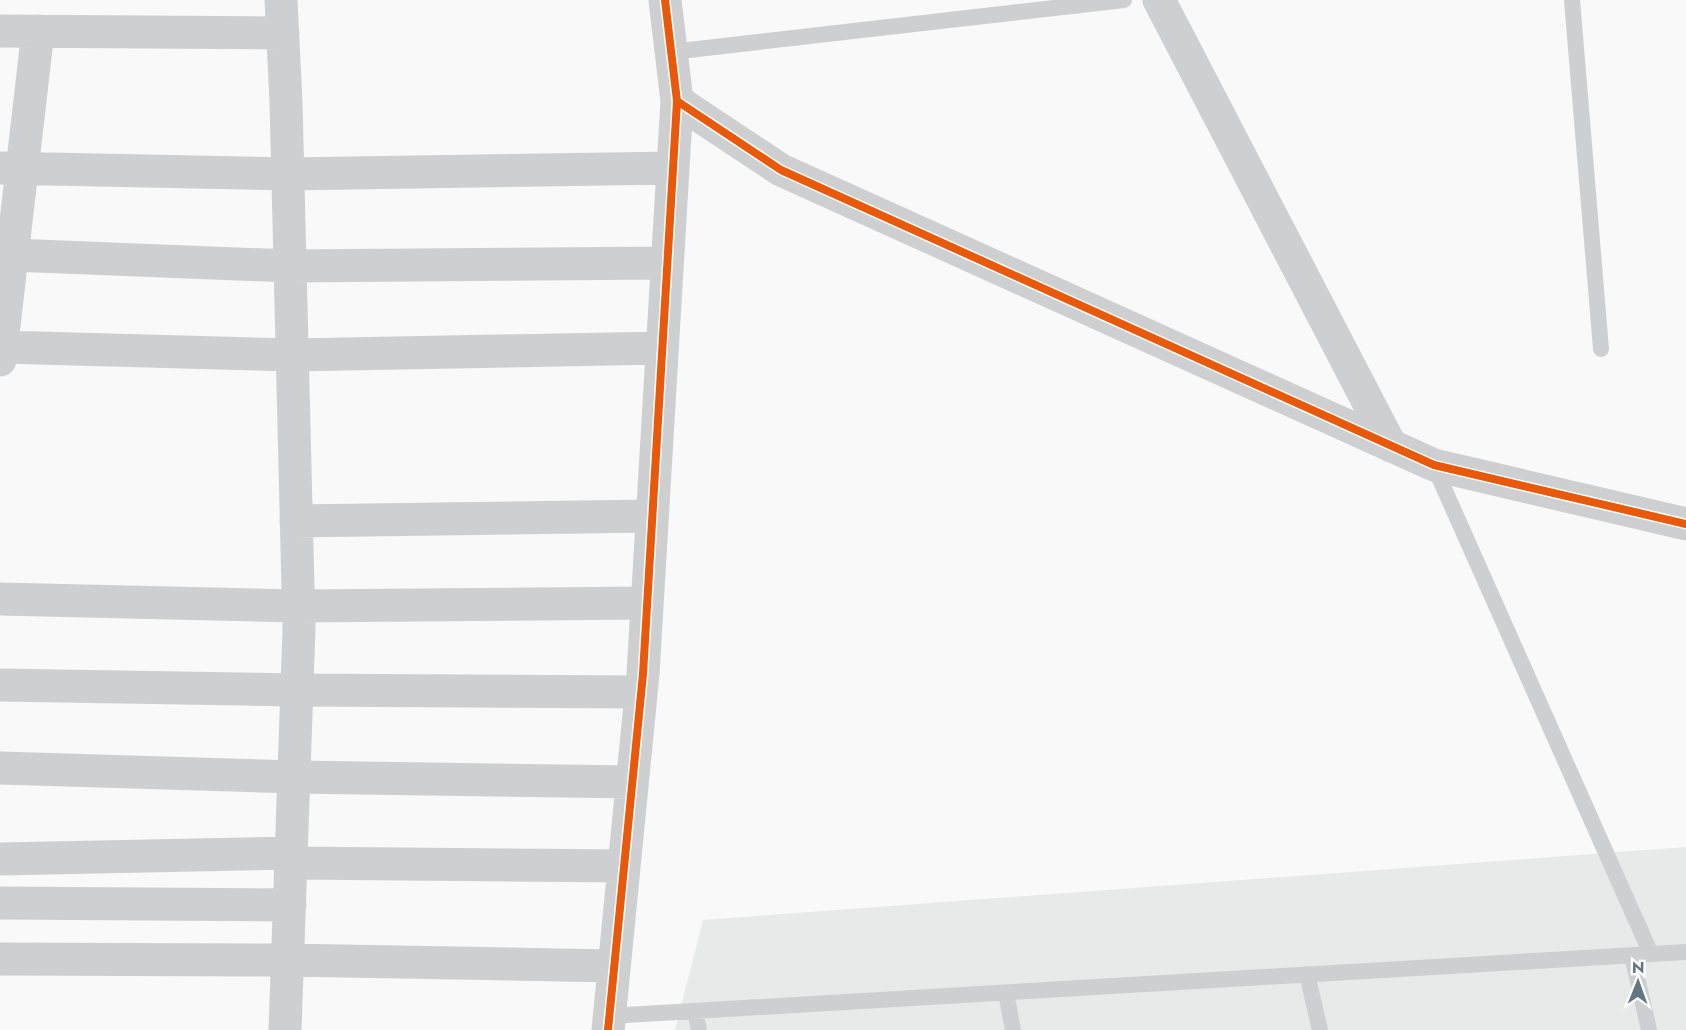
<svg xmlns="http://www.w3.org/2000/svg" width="1686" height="1030" font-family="Jost,sans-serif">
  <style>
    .built { fill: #e8e9e9 }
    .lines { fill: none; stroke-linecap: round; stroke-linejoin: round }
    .lane { stroke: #cecfd0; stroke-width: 16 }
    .street { stroke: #cecfd0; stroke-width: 33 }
    .cycleway-casing { stroke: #fff; stroke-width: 11 }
    .cycleway { stroke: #e8590c; stroke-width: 8 }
  </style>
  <rect width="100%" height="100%" fill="#f9f9f9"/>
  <path class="built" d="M1686 847V1030H675L703 920Z"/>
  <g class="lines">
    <path class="lane" d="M1572 0 1601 349
      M671 52 1124 0
      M1434 466 1651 954
      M1632 955 1649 1030
      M1307 974 1320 1030
      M1006 993 1013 1030
      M695 1012 699 1030
      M609 1016 1686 952"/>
    <path class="street" d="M281 0 286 102 299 629 285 1030
      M1159 0 1391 446
      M0 31 283 33
      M677 101 781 170 1434 465 1686 524
      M0 168 288 174 673 168
      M12 255 290 266 667 263
      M1 347 292 355 662 348
      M0 360 38 31
      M296 521 652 516
      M0 599 298 606 647 603
      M0 685 297 690 641 692
      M0 768 294 777 632 782
      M0 859 291 853
      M291 863 624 866
      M0 903 290 905
      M0 959 288 960 614 966
      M608 1030 643 674 677 101 665 0"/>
    <g class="cycleway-casing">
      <path id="cycleway" d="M677 101 781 170 1434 465 1686 524
        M608 1030 643 674 677 101 665 0"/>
    </g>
    <use href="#cycleway" class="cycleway"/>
  </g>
  <g transform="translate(1638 982) rotate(1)" stroke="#ffffff" stroke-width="4.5" paint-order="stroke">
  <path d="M0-4.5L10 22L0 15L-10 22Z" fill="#657683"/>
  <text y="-9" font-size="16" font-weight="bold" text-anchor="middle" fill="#657683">N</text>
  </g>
</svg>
